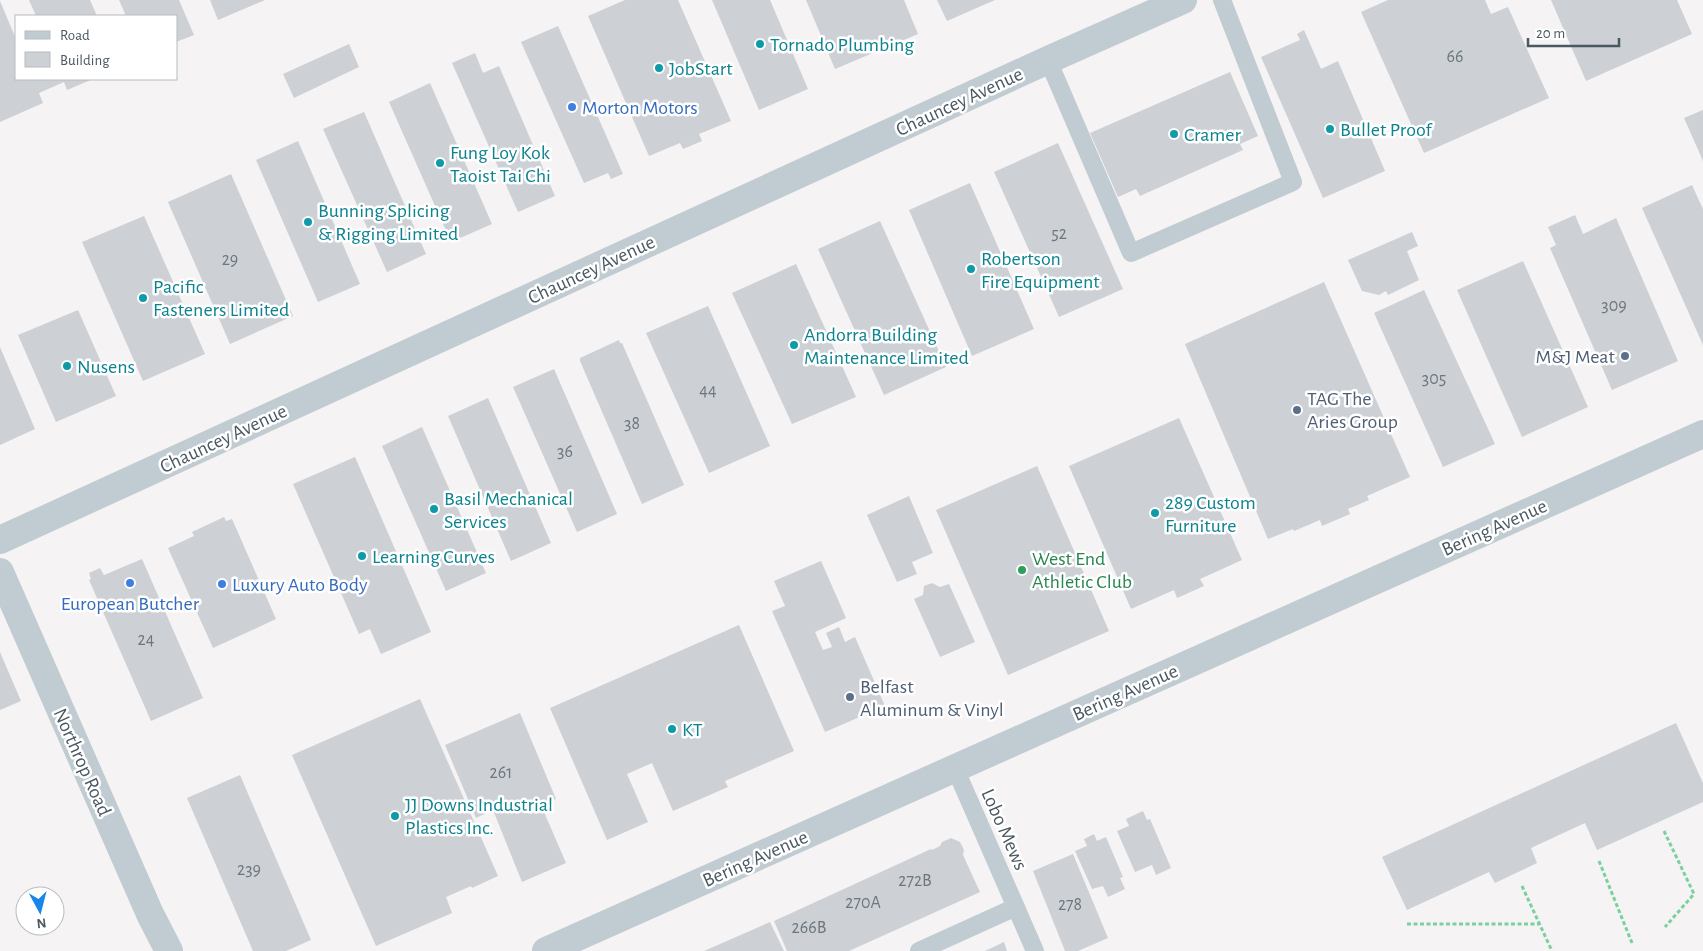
<svg xmlns="http://www.w3.org/2000/svg" width="1703" height="951" font-family="'Alegreya Sans',sans-serif">
  <style>
    .building { fill: #cdd0d5 }
    .lines { fill: none; stroke-linecap: round; stroke-linejoin: round }
    .path { stroke: #79d19e; stroke-width: 3; stroke-dasharray: 4 2.5; stroke-linecap: butt }
    .service { stroke: #c1cbd2; stroke-width: 18 }
    .minor { stroke: #c1cbd2; stroke-width: 28 }
    .culture-dot { fill: #0f9aa8; stroke: #fff; stroke-width: 2 }
    .shop-dot { fill: #3f7fe0; stroke: #fff; stroke-width: 2 }
    .service-dot { fill: #5c6f8a; stroke: #fff; stroke-width: 2 }
    .leisure-dot { fill: #2e9e5b; stroke: #fff; stroke-width: 2 }
    .labels { text-anchor: middle; stroke-width: 5; stroke-linejoin: round; paint-order: stroke }
    .number-label { font-size: 18px; fill: #6b767e }
    .culture-label { font-size: 20px; fill: #0d838f; stroke: #fff; text-anchor: start }
    .street-label { font-size: 20px; fill: #4a5861; stroke: #fff }
    .shop-label { font-size: 20px; fill: #366cbe; stroke: #fff; text-anchor: start }
    .service-label { font-size: 20px; fill: #4e5e75; stroke: #fff; text-anchor: start }
    .leisure-label { font-size: 20px; fill: #27864d; stroke: #fff; text-anchor: start }
  </style>
  <rect width="100%" height="100%" fill="#f5f3f3"/>
  <path class="building" d="M29 0H90L97 16H36Z
    M119 0H179L194 35 176 42V16H126Z
    M210 0H265L218 20Z
    M625 0H678L731 121 699 134 702 141 683 149 680 143 649 156 588 16Z
    M712 0H770L808 89 759 110Z
    M806 0H904L918 34 835 69Z
    M937 0H995L947 21Z
    M1388 0H1485L1491 14 1508 7 1549 98 1424 153 1361 12Z
    M1551 0H1677L1692 34 1586 81Z
    M0 1 16 39V79H93L67 90 64 82 39 93 43 103 0 122Z
    M558 26 623 174 611 179 608 173 584 183 521 42Z
    M1304 30 1321 69 1338 61 1385 171 1323 198 1261 57 1300 40 1297 34Z
    M349 44 359 67 294 98 283 74Z
    M475 53 483 73 499 66 555 196 518 212 452 63Z
    M1230 72 1258 136 1240 144 1243 150 1140 196 1136 189 1118 197 1090 133Z
    M430 83 492 224 451 242 389 102Z
    M1703 110V161L1684 118Z
    M364 112 426 254 387 272 323 129Z
    M298 141 360 284 318 302 256 160Z
    M1058 143 1123 289 1059 317 994 172Z
    M231 174 293 316 230 344 168 202Z
    M970 183 1034 329 972 356 909 210Z
    M1692 185 1703 209V345L1642 208Z
    M1575 215 1583 234 1616 218 1678 361 1612 390 1550 248 1556 245 1548 227Z
    M144 216 205 354 143 381 82 242Z
    M880 221 946 367 884 395 818 249Z
    M1412 232 1418 246 1407 251 1419 280 1388 295 1386 291 1379 295 1362 291 1348 260Z
    M1523 261 1588 407 1522 437 1457 290Z
    M796 264 856 397 792 424 732 293Z
    M1324 282 1410 477 1367 496 1369 500 1348 509 1350 514 1322 526 1320 520 1294 531 1293 529 1268 539 1185 344Z
    M1424 290 1495 444 1443 467 1374 313Z
    M708 306 770 446 709 473 646 333Z
    M78 310 116 396 56 422 18 335Z
    M619 340 620 343H622L684 485 642 504 580 361V358Z
    M0 347 35 429 0 445Z
    M554 369 617 514 577 532 513 387Z
    M488 398 551 543 511 561 448 416Z
    M1179 418 1242 560 1200 579 1204 586 1177 598 1174 590 1131 609 1069 466Z
    M422 427 486 573 446 591 382 446Z
    M355 457 431 632 381 654 370 629 359 634 293 484Z
    M1037 466 1109 631 1008 675 936 510Z
    M909 496 933 553 912 562 917 574 897 582 867 515Z
    M224 517 226 521 232 519 276 619 213 648 168 548 194 536 192 532Z
    M142 559 203 698 151 721 89 580 91 579 89 573 100 568 104 575Z
    M821 561 846 618 815 632 823 650 832 647 826 633 839 627 845 642 855 637 885 706 825 732 772 611 785 606 774 581Z
    M932 583 940 587 949 584 975 642 940 657 914 599 923 595 924 586Z
    M739 625 794 751 725 781 728 787 673 811 652 763 627 774 648 822 607 840 550 708Z
    M0 652 21 701 0 710Z
    M420 699 498 876 472 888 471 886 446 897 452 913 376 946 292 755Z
    M520 713 556 799 541 805 566 863 522 882 493 810 476 818 445 745Z
    M1676 723 1703 783V802L1597 850 1585 823 1531 848 1537 863 1495 883 1489 872 1407 910 1382 857Z
    M240 775 311 940 286 951H253L187 798Z
    M1143 811 1147 820 1150 819 1171 868 1156 875 1152 865 1135 872 1117 831 1129 826 1126 819Z
    M1094 834 1097 841 1106 837 1123 877 1120 878 1125 889 1108 897 1103 886 1092 889 1075 851 1087 846 1084 839Z
    M951 838 960 842 964 850 963 855 980 892 849 951H787L774 921 931 849 932 850 940 846 942 842Z
    M1073 854 1108 938 1078 951H1065L1033 871Z
    M770 922 784 951H704Z
    M1004 942 1007 951H985Z"/>
  <g class="lines">
    <path class="path" d="M1664 831 1694 894 1665 927
      M1599 861 1632 943
      M1522 886 1552 951
      M1407 924H1540"/>
    <path class="service" d="M1048 60 1131 253 1293 182 1222 0
      M955 768 1035 951
      M919 951 1016 907"/>
    <path class="minor" d="M0 540 1048 60 1183 0
      M0 572 150 914 169 951
      M546 951 1703 434"/>
  </g>
  <g class="culture-dot">
    <circle cx="760" cy="44" r="5"/>
    <circle cx="659" cy="68" r="5"/>
    <circle cx="1330" cy="129" r="5"/>
    <circle cx="1174" cy="134" r="5"/>
    <circle cx="440" cy="163" r="5"/>
    <circle cx="308" cy="222" r="5"/>
    <circle cx="971" cy="269" r="5"/>
    <circle cx="143" cy="298" r="5"/>
    <circle cx="794" cy="345" r="5"/>
    <circle cx="67" cy="366" r="5"/>
    <circle cx="434" cy="509" r="5"/>
    <circle cx="1155" cy="513" r="5"/>
    <circle cx="362" cy="556" r="5"/>
    <circle cx="672" cy="729" r="5"/>
    <circle cx="395" cy="816" r="5"/>
  </g>
  <g class="shop-dot">
    <circle cx="572" cy="107" r="5"/>
    <circle cx="130" cy="583" r="5"/>
    <circle cx="222" cy="584" r="5"/>
  </g>
  <g class="service-dot">
    <circle cx="1625" cy="356" r="5"/>
    <circle cx="1297" cy="410" r="5"/>
    <circle cx="850" cy="697" r="5"/>
  </g>
  <circle class="leisure-dot" cx="1022" cy="570" r="5"/>
  <g class="labels">
    <g class="number-label">
      <text x="1455" y="62">66</text>
      <text x="1059" y="239">52</text>
      <text x="230" y="265">29</text>
      <text x="1614" y="311">309</text>
      <text x="1434" y="384">305</text>
      <text x="708" y="396">44</text>
      <text x="632" y="429">38</text>
      <text x="565" y="457">36</text>
      <text x="146" y="645">24</text>
      <text x="501" y="778">261</text>
      <text x="249" y="875">239</text>
      <text x="915" y="886">272B</text>
      <text x="863" y="908">270A</text>
      <text x="1070" y="910">278</text>
      <text x="809" y="933">266B</text>
    </g>
    <g class="culture-label">
      <text x="770" y="51">Tornado Plumbing</text>
      <text x="669" y="75">JobStart</text>
      <text x="1340" y="136">Bullet Proof</text>
      <text x="1184" y="141">Cramer</text>
      <text x="450" y="159">Fung Loy Kok<tspan x="450" dy="23">Taoist Tai Chi</tspan></text>
      <text x="318" y="217">Bunning Splicing<tspan x="318" dy="23">&amp; Rigging Limited</tspan></text>
      <text x="981" y="265">Robertson<tspan x="981" dy="23">Fire Equipment</tspan></text>
      <text x="153" y="293">Pacific<tspan x="153" dy="23">Fasteners Limited</tspan></text>
      <text x="804" y="341">Andorra Building<tspan x="804" dy="23">Maintenance Limited</tspan></text>
      <text x="77" y="373">Nusens</text>
      <text x="444" y="505">Basil Mechanical<tspan x="444" dy="23">Services</tspan></text>
      <text x="1165" y="509">289 Custom<tspan x="1165" dy="23">Furniture</tspan></text>
      <text x="372" y="563">Learning Curves</text>
      <text x="682" y="736">KT</text>
      <text x="405" y="811">JJ Downs Industrial<tspan x="405" dy="23">Plastics Inc.</tspan></text>
    </g>
    <g class="street-label">
      <text transform="translate(959 101) rotate(-25)" y="7">Chauncey Avenue</text>
      <text transform="translate(591 269) rotate(-25)" y="7">Chauncey Avenue</text>
      <text transform="translate(223 438) rotate(-25)" y="7">Chauncey Avenue</text>
      <text transform="translate(1494 527) rotate(-24)" y="7">Bering Avenue</text>
      <text transform="translate(1125 692) rotate(-24)" y="7">Bering Avenue</text>
      <text transform="translate(83 762) rotate(66)" y="7">Northrop Road</text>
      <text transform="translate(1005 829) rotate(66)" y="7">Lobo Mews</text>
      <text transform="translate(755 858) rotate(-24)" y="7">Bering Avenue</text>
    </g>
    <g class="shop-label">
      <text x="582" y="114">Morton Motors</text>
      <text x="232" y="591">Luxury Auto Body</text>
      <text x="130" y="610" text-anchor="middle">European Butcher</text>
    </g>
    <g class="service-label">
      <text x="1615" y="363" text-anchor="end">M&amp;J Meat</text>
      <text x="1307" y="405">TAG The<tspan x="1307" dy="23">Aries Group</tspan></text>
      <text x="860" y="693">Belfast<tspan x="860" dy="23">Aluminum &amp; Vinyl</tspan></text>
    </g>
    <g class="leisure-label">
      <text x="1032" y="565">West End<tspan x="1032" dy="23">Athletic Club</tspan></text>
    </g>
  </g>
  <rect x="15" y="15" width="162" height="65" fill="#ffffff" stroke="#b7bcc0"/>
  <rect x="25" y="31" width="25" height="8" fill="#c1cbd2" stroke="#b7bcc0"/>
  <text x="60" y="40" font-size="15" fill="#4a5861">Road</text>
  <rect x="25" y="52" width="25" height="15" fill="#cdd0d5" stroke="#b7bcc0"/>
  <text x="60" y="65" font-size="15" fill="#4a5861">Building</text>
  <g transform="translate(40 911) rotate(173)"><circle r="24" fill="#ffffff" stroke="#b7bcc0"/>
  <path d="M0-4L9 19L0 12L-9 19Z" fill="#1885ea"/>
  <text y="-8" font-size="14" font-weight="bold" text-anchor="middle" fill="#4a5861">N</text>
  </g>
  <path d="M1528 38v8h91v-8" fill="none" stroke="#4a5861" stroke-width="2.5"/>
  <text x="1536" y="38" font-size="15" fill="#4a5861" stroke="#ffffff" stroke-width="4" paint-order="stroke">20 m</text>
</svg>
